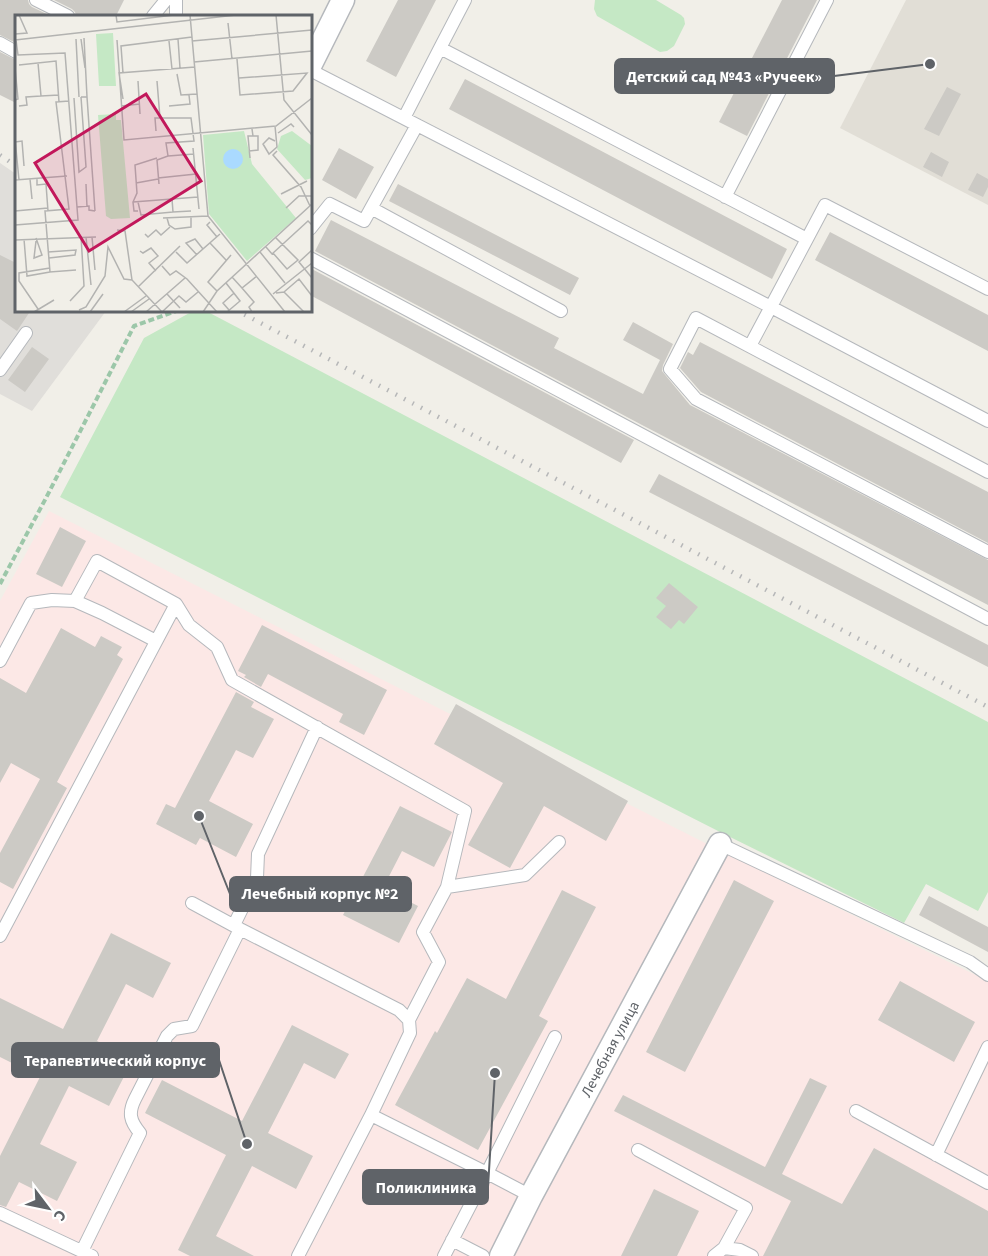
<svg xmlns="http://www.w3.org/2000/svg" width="988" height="1256" font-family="'Source Sans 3',sans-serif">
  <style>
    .industrial { fill: #e0deda }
    .education { fill: #e1ded6 }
    .medical { fill: #fce8e6 }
    .green { fill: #c5e8c5 }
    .building { fill: #cccac5 }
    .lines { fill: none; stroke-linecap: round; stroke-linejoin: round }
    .lane-casing { stroke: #b5b8bc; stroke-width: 14 }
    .street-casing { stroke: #b5b8bc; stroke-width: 25 }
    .path { stroke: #9cc7a9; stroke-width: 4; stroke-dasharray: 6 3; stroke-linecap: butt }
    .lane { stroke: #fff; stroke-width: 12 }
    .street { stroke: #fff; stroke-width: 22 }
    .rail { stroke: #b6b7b8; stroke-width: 4.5; stroke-dasharray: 1.5 8; stroke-linecap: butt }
    .labels { text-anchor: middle; stroke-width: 6; stroke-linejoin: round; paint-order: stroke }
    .street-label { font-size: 15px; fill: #5f6368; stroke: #fff }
    .inset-road { fill: none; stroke: #b3b3b1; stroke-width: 1.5 }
    .view { fill: #c2185b; fill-opacity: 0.15; stroke: #c2185b; stroke-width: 3 }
    .inset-edge { fill: none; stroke: #5f6368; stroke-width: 3 }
    .leader { fill: none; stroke: #5f6368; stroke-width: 2 }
    .callout-dot { fill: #5f6368; stroke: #fff; stroke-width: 2 }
    .callout { fill: #5f6368; stroke: #5f6368; stroke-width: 2 }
    .callout-label { font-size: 16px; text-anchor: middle; font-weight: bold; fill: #fff }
  </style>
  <rect width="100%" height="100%" fill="#f1efe8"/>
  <path class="industrial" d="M0 163 16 174V310L106 311 32 411 0 394Z"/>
  <path class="education" d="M906 0H988V205L840 128Z"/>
  <path class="medical" d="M49 511 721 851 988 981V1256H0V601Z"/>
  <path class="green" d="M595 0H656L681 15 684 18 685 24 674 46 667 51 660 52 597 16 594 9Z
    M193 311H206L988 722V892L978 911 926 884 904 923 724 834 60 497 144 338Z"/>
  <path class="building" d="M0 0H28L29 4 32 7 51 16H16V43L0 35Z
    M54 0H124L116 16H76L75 12 72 9Z
    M398 0H436L396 77 366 61Z
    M782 0H817L747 136 719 122Z
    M0 52 16 60V103L0 95Z
    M465 79 787 249 772 279 449 109Z
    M947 87 961 94 939 136 924 129Z
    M339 148 374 167 356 199 322 180Z
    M931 152 949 162 942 177 923 167Z
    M977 173 988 179V187L983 197 968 190Z
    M398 184 579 278 570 295 389 201Z
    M331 220 559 338 554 348 643 394 660 360 623 340 633 322 673 344 663 365 662 371 690 405 988 560V605L642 425 315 251Z
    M830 232 988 315V351L815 260Z
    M0 255 16 263V310H31L17 331 0 319Z
    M310 268 634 440 621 463 310 295Z
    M700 342 988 492V543L701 392 680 368 688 352 693 355Z
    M32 347 49 359 25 392 8 380Z
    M659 474 988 645V667L649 492Z
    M60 527 86 541 62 587 36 574Z
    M669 583 698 607 684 624 679 620 671 629 656 617 666 606 656 598Z
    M262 625 387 690 364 735 339 722 343 714 268 674 261 687 244 677 246 675 238 671Z
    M61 628 95 647 101 636 122 647 117 655 123 659 57 782 67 788 13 889 0 882V853L40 779 11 763 0 783V678L26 693Z
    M236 692 254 702 251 707 274 719 253 758 236 750 209 801 253 824 236 857 200 838 196 845 156 824 166 804 175 808Z
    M456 704 628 801 606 841 544 806 510 868 468 845 503 783 434 744Z
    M400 806 452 832 434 867 402 851 383 888 418 906 399 943 343 915Z
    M734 880 774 901 685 1072 646 1052Z
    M562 890 596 907 539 1016 548 1021 478 1150 395 1105 435 1031 437 1033 467 978 506 999Z
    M929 896 988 927V952L919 915Z
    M111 933 171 963 153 998 126 984 97 1041 133 1059 109 1106 69 1086 40 1144 77 1162 57 1201 19 1182 6 1207 0 1205V1156L40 1077 0 1057V998L63 1029Z
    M900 981 975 1022 954 1062 878 1020Z
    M292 1025 349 1054 335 1079 304 1063 268 1133 313 1156 296 1189 252 1166 216 1236 254 1256H190L178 1250 226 1155 145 1113 162 1080 242 1121Z
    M810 1078 827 1086 782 1174 842 1204 874 1148 988 1211V1256H763L791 1201 614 1111 623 1095 765 1167Z
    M654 1189 699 1211 677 1256H621Z"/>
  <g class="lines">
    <g class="lane-casing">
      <path id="lane" d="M36 0 68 16
        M176 0V16
        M465 0 440 48 807 239 825 205 988 289
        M153 16 166 0
        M0 43 16 52
        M310 70 771 307 988 421
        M404 118 440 48
        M725 197 827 0
        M371 208 561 311
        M310 229 330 204 364 221 417 125
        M310 258 988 619
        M750 346 807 239
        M0 370 26 333
        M988 472 696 318 670 369 696 399 988 552
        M75 601 97 561 176 604 189 625 217 647 232 680 465 811 447 887 423 932 439 962 409 1020
        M0 661 31 603 52 600 75 601 102 613 156 641
        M720 844 970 962 988 975
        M447 887 525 875 559 842
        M192 903 240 929 399 1010 409 1020 410 1033 371 1115 487 1173 444 1256
        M234 925 257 878 258 854 317 727
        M0 936 176 604
        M856 1111 988 1183
        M638 1150 746 1208 724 1248
        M936 1155 988 1047
        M531 1196 487 1173 555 1037
        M0 1213 92 1256
        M452 1240 483 1256
        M82 1251 140 1133C130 1121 128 1113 135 1099L167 1036 174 1029 192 1026 240 929
        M298 1256 371 1115
        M714 1256 724 1248 740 1250 752 1256"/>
    </g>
    <g class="street-casing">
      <g id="street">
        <path d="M310 66 343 0"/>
        <path id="s1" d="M501 1256 531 1196 720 844"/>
      </g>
    </g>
    <path class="path" d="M0 584 46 498 134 326 179 310"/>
    <use href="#lane" class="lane"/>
    <use href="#street" class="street"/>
    <path class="rail" d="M0 155 16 166
      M236 310 988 707"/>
  </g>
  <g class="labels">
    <g class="street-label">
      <text dy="5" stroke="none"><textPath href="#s1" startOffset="234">Лечебная улица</textPath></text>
    </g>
  </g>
  <g transform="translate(15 15)">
    <rect width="297" height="297" fill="#f1efe8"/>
    <path d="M98 18 101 71H84L81 19ZM101 99V105H106L115 203 96 204 91 201 83 100ZM229 116 237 149 281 203 232 246 194 199 188 120ZM277 116 297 131V163L290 165 262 134 266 121Z" fill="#c5e8c5"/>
    <path d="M208 144a10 10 0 1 1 20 0a10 10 0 1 1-20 0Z" fill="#aadaff"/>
    <path class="inset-road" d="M101 0 102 7 159 0M175 0 193 201 270 297M261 0 269 85 297 120M213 8 217 44M0 19 12 18 4 0M69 23 72 82M61 24 64 82M66 24 70 53M163 24 165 53M0 25 221 0M102 25 109 125 261 111 297 83M154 26 157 54M177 26 297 15M222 44 225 80 278 76 292 58 224 63M179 47 297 36M23 48 26 81 44 80M4 50 41 46 44 87M0 53 3 84 0 85M108 58 106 31 177 22M162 59 166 80 182 79M123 66 125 99M142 66 145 103H176L179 126 151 128 153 141 142 145 144 169M66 82H72L80 196M59 83 64 157 71 152 66 82M108 84 104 58 180 52M54 86 41 87 54 194 30 196 35 257 61 255M4 91 12 90 11 82 26 81M106 91 125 89M154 91 175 89 174 80M141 116 140 103H145M263 118 276 109 279 112M0 124 4 165M260 126 254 123 248 129 254 139 262 132 260 111M0 127 7 126 9 151M178 133 184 194M234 136 243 135V121H238M262 136 258 140 286 172 295 191M153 141 179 139M235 143 233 121H238L237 114M22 163V170L31 169 33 196M143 163 181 159M15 164 17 184M0 165 52 161M121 168 143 164M71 169 72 192M266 179 292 166M157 184 158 197 176 196M118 187 183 182M123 187 126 200 158 197M62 192 74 191V195L80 196M271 193 284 181H297M0 196 33 193M123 196H119L118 187 122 178 120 150 142 143M148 203 193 201M152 203 154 210 160 214 176 212V202M195 207 192 210 202 222M0 210 63 205 50 38 3 40 1 25M102 215 110 216 117 265 147 297 164 281 171 287 183 277M130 219 133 222 141 215 146 220 155 212M71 222 76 270M77 222 80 255M21 223 27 240 19 243 21 226M9 224 12 261 35 257M0 225 81 222M195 228 211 245M251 232 257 239 293 206 297 210M297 235 284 247 297 263M125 236 128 238 136 233 143 241 134 248 141 256M33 237 61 235 60 240 34 243M161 237 172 248 205 219M245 237 270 268M258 238 272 254 283 245 261 223M182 240 171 228 180 224 188 234M147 251 155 260 161 256 172 264 202 297M217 262 227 273 242 261M211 268 225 286 212 297M123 272 165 231M227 273 239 287 234 292 237 297M202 276 193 267 216 240M269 277 284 264 297 281M261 278 269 277 289 297M152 279 165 293M258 279 297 248M55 286 69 271 66 221M23 294 4 266V258L35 253M64 295 71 292 90 261 93 232 109 264 117 265M214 295 208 288 219 278M19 297 39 285M75 297 88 279M109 297 131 281M116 297 134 284M131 297 170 263M188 297 202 276 297 189"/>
    <path class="view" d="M131 79 186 166 74 236 20 148Z"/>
    <rect width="297" height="297" class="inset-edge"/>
  </g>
  <path class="leader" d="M930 64L834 76M199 816L230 894M247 1144L219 1060M495 1073L488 1187"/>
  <g class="callout-dot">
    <circle cx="930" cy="64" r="6"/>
    <circle cx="199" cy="816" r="6"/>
    <circle cx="247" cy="1144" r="6"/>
    <circle cx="495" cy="1073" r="6"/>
  </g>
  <g class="callout">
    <rect x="615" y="59" width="219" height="34" rx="6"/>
    <rect x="230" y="877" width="181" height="34" rx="6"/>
    <rect x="12" y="1043" width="207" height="34" rx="6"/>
    <rect x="363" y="1170" width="125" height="34" rx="6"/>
  </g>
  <g class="callout-label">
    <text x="724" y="82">Детский сад №43 «Ручеек»</text>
    <text x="320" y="899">Лечебный корпус №2</text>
    <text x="115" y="1066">Терапевтический корпус</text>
    <text x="426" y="1193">Поликлиника</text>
  </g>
  <g transform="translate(48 1208) rotate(122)" stroke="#ffffff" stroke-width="4.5" paint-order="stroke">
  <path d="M0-4.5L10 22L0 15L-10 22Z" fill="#5f6368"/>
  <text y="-9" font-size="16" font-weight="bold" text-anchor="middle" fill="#5f6368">С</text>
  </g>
</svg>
